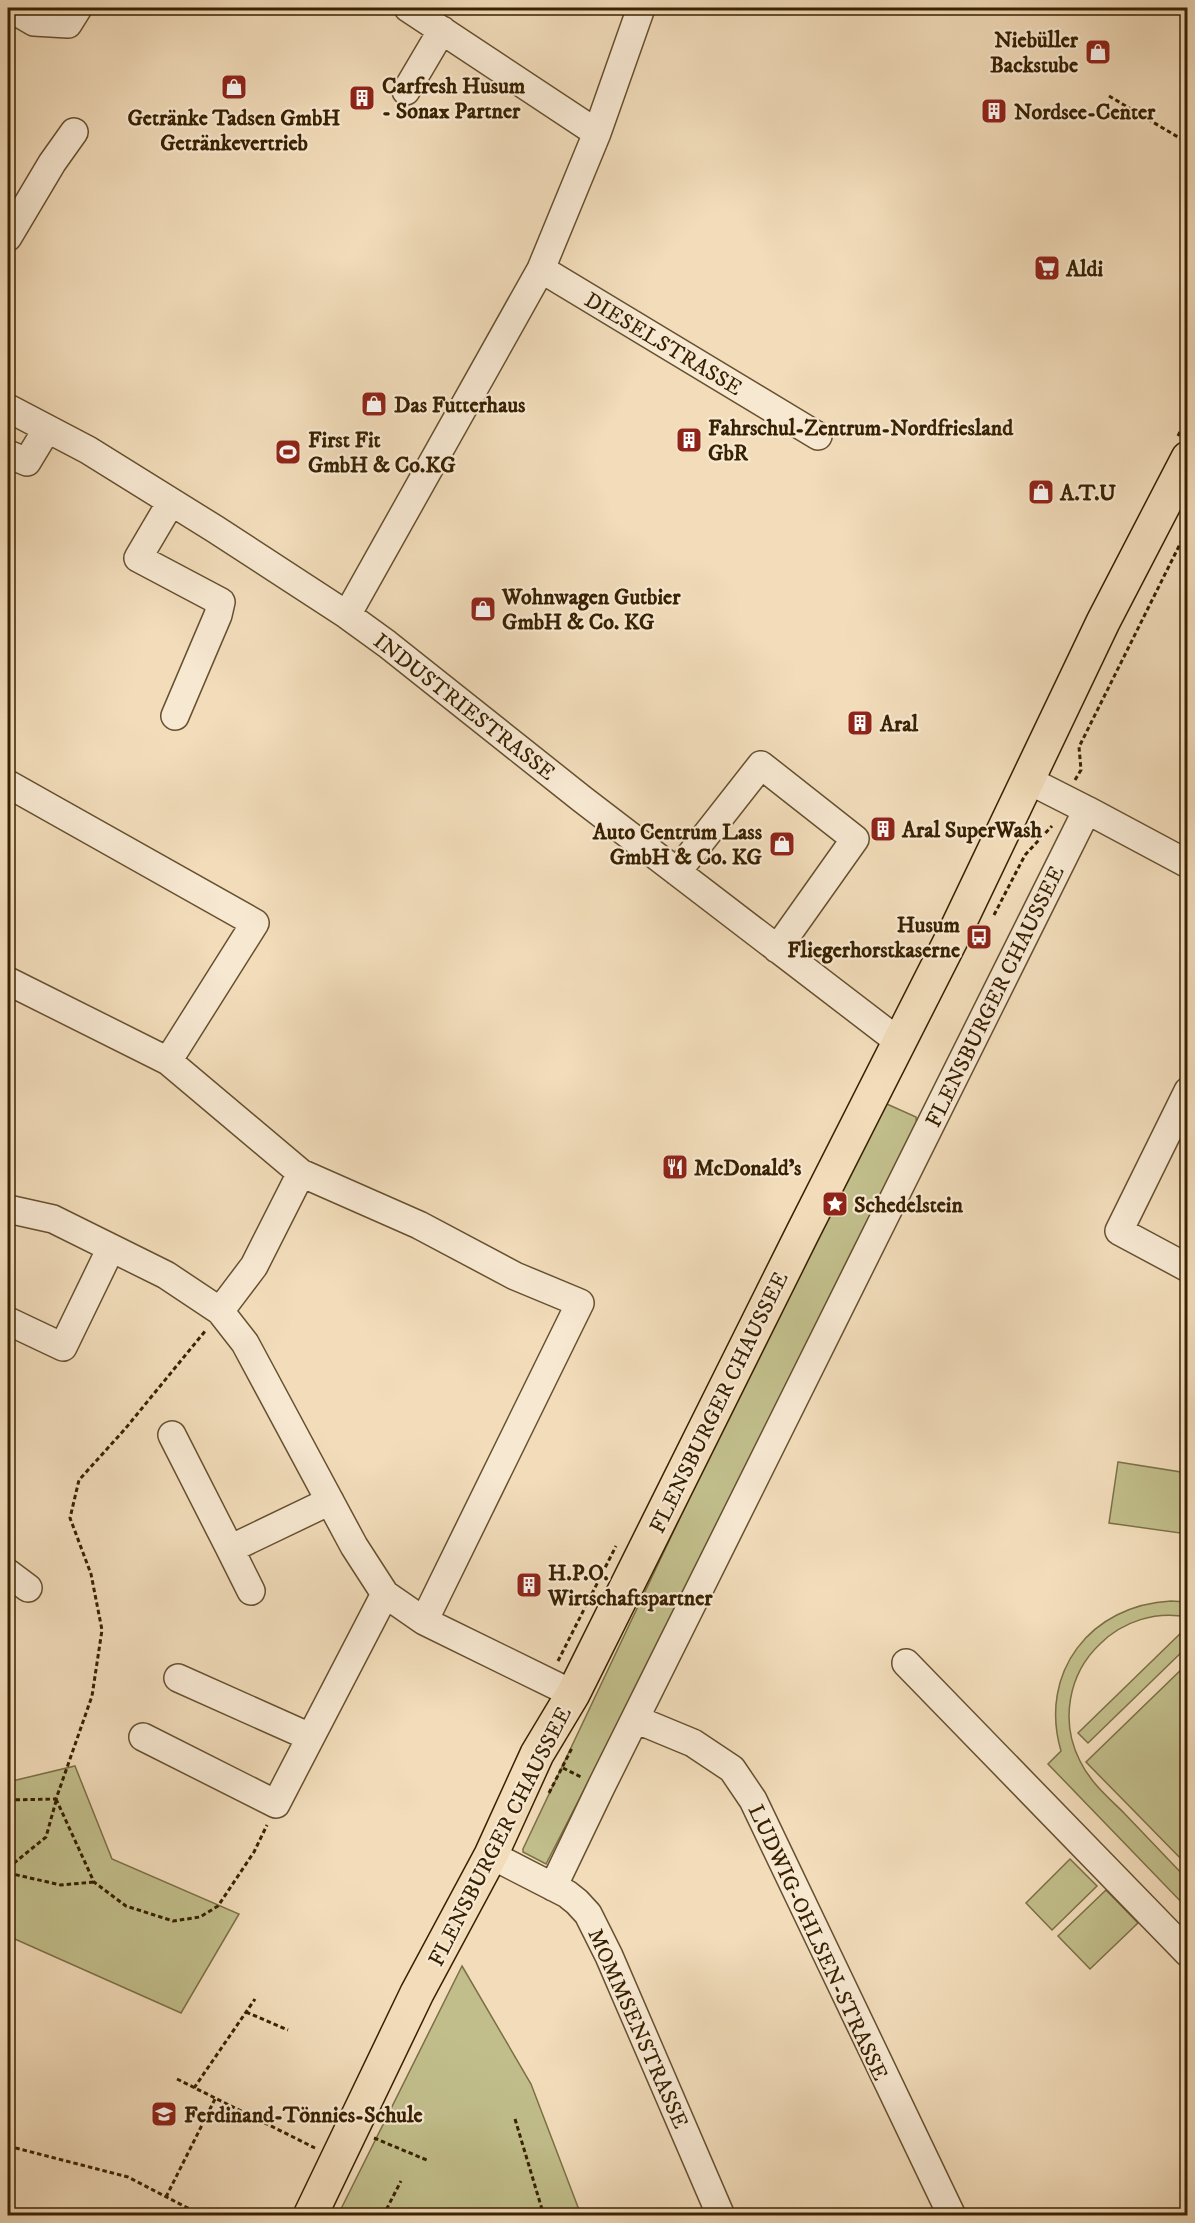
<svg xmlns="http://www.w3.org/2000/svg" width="1195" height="2223" font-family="'IM FELL DW Pica',serif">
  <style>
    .green { fill: #c1be8b; stroke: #7c7046; stroke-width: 1.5 }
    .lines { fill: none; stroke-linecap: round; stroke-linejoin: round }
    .minor-casing { stroke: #66502e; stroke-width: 30 }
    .major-casing { stroke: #382100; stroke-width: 36 }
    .path { stroke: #382100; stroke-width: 3; stroke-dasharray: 4.5 3; stroke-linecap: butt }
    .minor { stroke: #f7e8d2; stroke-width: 27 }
    .major { stroke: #f2dcba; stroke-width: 33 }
    .labels { text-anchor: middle; stroke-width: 4.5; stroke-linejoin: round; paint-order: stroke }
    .poi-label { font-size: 22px; font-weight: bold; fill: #382100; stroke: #f7e8d2; text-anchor: start }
    .street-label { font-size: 22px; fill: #382100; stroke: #f7e8d2 }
  </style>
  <rect width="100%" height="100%" fill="#f2dcba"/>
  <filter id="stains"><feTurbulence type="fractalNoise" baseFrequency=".00333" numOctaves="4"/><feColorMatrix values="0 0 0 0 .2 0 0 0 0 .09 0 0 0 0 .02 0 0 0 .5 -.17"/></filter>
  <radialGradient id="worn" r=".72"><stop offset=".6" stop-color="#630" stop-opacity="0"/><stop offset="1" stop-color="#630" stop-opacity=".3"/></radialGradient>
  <path class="green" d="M878 1100 916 1117 918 1139 546 1864 523 1852V1849Z
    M1118 1462 1187 1473V1534L1109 1523Z
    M1171 1601 1187 1602V1617C1156 1611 1123 1621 1100 1644 1068 1674 1060 1722 1080 1761 1090 1782 1108 1797 1124 1813 1145 1835 1166 1857 1187 1879V1908L1048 1764 1061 1751C1038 1672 1091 1605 1171 1601Z
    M1187 1627V1647L1088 1743 1078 1733Z
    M1187 1664V1865L1086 1762Z
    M75 1766 112 1859 239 1914 181 2013 8 1936V1782Z
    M1070 1859 1097 1886 1052 1930 1026 1903Z
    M1106 1890 1138 1923 1090 1969 1058 1936Z
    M462 1966 531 2084 581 2215H338Z"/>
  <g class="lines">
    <g class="minor-casing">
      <path id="minor" d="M10 8 34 22 68 24 78 8
        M408 8 597 133
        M406 91 442 30
        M8 237 52 163 74 132
        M541 269 818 436
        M8 408 88 450 215 529 347 615 387 644 582 799 898 1041
        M8 454 27 462 47 429
        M171 502 138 558 221 602 218 615 175 716
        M347 615 541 269 597 133 641 8
        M8 784 255 923 168 1061
        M1087 810 1188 864
        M677 872 761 765 855 839 777 949
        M8 981 168 1061 301 1173 419 1225 515 1276 580 1303 424 1621
        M1188 1091 1119 1231 1188 1268
        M8 1209 53 1219 166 1275 220 1311 245 1343 354 1546 385 1594 424 1621 573 1694
        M220 1311 254 1266 301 1173
        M8 1321 63 1347 111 1248
        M172 1435 230 1549 330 1501
        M230 1549 251 1591
        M8 1573 28 1588
        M906 1663 1188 1953
        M178 1678 310 1737
        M635 1719 693 1743 732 1769 753 1800 952 2216
        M143 1737 276 1804 385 1594
        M491 1855 567 1894 577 1902 588 1914 609 1956 721 2216
        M553 1887 601 1787 1087 810 1026 779"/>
    </g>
    <g class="major-casing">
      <path id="major" d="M310 2216 417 1993 491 1855 537 1754 573 1694 802 1234 957 928 1103 622 1188 458"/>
    </g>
    <path class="path" d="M1109 96 1188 143
      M1178 436 1188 416
      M1075 780 1081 770 1079 747 1188 528
      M994 915 1025 855 1052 826
      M558 1661 616 1546
      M563 1768 581 1777
      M549 1793 572 1748
      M56 1799 94 1882 126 1906 173 1921 200 1917 218 1906 254 1852 267 1825
      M8 1800 56 1799 92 1696 102 1630 91 1574 70 1518 79 1480 125 1429 206 1330
      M8 1868 46 1837 56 1801
      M8 1873 61 1885 94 1882
      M246 2012 288 2030
      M177 2079 315 2148
      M194 2088 255 1999
      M515 2119 544 2216
      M374 2138 429 2161
      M8 2146 128 2177 203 2216
      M166 2197 215 2099
      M383 2216 401 2181"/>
    <use href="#minor" class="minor"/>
    <use href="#major" class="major"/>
  </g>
  <defs>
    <g id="shop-square" transform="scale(1.35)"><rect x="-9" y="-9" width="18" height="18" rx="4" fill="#8f2418" stroke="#f7e8d2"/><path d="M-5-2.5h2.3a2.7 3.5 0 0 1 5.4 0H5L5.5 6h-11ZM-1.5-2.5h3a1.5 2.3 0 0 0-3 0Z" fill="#fff"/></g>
    <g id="building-square" transform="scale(1.35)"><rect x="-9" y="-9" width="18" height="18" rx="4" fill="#8f2418" stroke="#f7e8d2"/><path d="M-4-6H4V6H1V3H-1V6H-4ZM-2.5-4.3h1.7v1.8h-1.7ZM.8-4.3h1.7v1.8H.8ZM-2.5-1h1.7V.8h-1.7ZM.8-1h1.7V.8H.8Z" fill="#fff"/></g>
    <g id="supermarket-square" transform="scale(1.35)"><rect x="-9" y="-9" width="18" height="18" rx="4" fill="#8f2418" stroke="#f7e8d2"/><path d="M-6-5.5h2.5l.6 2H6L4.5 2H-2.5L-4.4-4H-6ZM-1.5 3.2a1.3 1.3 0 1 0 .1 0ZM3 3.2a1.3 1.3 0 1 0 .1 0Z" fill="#fff"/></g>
    <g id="stadium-square" transform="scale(1.35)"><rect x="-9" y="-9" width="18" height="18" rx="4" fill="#8f2418" stroke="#f7e8d2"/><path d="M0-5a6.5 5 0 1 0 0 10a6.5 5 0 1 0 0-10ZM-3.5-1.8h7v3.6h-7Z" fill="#fff"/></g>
    <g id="bus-square" transform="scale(1.35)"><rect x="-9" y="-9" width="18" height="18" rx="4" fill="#8f2418" stroke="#f7e8d2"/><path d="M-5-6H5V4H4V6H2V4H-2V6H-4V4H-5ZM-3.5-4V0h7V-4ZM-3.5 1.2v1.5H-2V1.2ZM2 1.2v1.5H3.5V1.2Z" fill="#fff"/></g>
    <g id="restaurant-square" transform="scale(1.35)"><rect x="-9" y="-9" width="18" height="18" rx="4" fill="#8f2418" stroke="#f7e8d2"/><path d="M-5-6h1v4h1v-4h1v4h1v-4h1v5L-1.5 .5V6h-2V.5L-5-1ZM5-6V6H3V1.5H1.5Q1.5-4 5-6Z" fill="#fff"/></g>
    <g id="sight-square" transform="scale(1.35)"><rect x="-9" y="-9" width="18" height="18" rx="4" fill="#8f2418" stroke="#f7e8d2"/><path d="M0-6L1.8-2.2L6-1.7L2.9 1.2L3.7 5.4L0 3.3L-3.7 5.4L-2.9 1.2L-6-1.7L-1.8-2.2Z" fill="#fff"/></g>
    <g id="school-square" transform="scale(1.35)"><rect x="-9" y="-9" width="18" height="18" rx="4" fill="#8f2418" stroke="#f7e8d2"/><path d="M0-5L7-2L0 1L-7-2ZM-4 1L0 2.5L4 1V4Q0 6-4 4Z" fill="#fff"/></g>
  </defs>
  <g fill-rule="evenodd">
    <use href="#shop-square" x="1098" y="52"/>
    <use href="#shop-square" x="234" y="87"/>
    <use href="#building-square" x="362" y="98"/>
    <use href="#building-square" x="994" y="111"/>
    <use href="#supermarket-square" x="1047" y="268"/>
    <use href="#shop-square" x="374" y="404"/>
    <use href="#building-square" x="689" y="440"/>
    <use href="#stadium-square" x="288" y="452"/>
    <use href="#shop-square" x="1041" y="492"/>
    <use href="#shop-square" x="483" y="609"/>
    <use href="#building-square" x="860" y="723"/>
    <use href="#building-square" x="883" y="829"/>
    <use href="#shop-square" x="782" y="844"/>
    <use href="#bus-square" x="979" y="937"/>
    <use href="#restaurant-square" x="675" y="1167"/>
    <use href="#sight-square" x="835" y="1204"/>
    <use href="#building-square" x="529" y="1585"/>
    <use href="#school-square" x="164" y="2114"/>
  </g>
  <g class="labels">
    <g class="poi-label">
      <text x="1078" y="47" text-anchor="end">Niebüller<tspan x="1078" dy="25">Backstube</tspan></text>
      <text x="382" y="93">Carfresh Husum<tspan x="382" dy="25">- Sonax Partner</tspan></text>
      <text x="1014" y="119">Nordsee-Center</text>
      <text x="234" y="125" text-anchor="middle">Getränke Tadsen GmbH<tspan x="234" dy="25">Getränkevertrieb</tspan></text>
      <text x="1066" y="276">Aldi</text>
      <text x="394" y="412">Das Futterhaus</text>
      <text x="708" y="435">Fahrschul-Zentrum-Nordfriesland<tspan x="708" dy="25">GbR</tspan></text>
      <text x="308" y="447">First Fit<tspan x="308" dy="25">GmbH &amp; Co.KG</tspan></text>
      <text x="1060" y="500">A.T.U</text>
      <text x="502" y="604">Wohnwagen Gutbier<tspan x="502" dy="25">GmbH &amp; Co. KG</tspan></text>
      <text x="880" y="731">Aral</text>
      <text x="902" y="837">Aral SuperWash</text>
      <text x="762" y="839" text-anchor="end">Auto Centrum Lass<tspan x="762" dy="25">GmbH &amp; Co. KG</tspan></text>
      <text x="960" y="932" text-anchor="end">Husum<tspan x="960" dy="25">Fliegerhorstkaserne</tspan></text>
      <text x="694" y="1175">McDonald's</text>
      <text x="854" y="1212">Schedelstein</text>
      <text x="548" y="1580">H.P.O.<tspan x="548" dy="25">Wirtschaftspartner</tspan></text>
      <text x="184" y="2122">Ferdinand-Tönnies-Schule</text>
    </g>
    <g class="street-label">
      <text transform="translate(664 343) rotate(31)" y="8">DIESELSTRASSE</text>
      <text transform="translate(465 706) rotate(38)" y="8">INDUSTRIESTRASSE</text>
      <text transform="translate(994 996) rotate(-64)" y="8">FLENSBURGER CHAUSSEE</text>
      <text transform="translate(718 1402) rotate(-64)" y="8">FLENSBURGER CHAUSSEE</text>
      <text transform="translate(499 1836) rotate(-63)" y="8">FLENSBURGER CHAUSSEE</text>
      <text transform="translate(819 1942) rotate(65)" y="8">LUDWIG-OHLSEN-STRASSE</text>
      <text transform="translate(639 2028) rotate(66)" y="8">MOMMSENSTRASSE</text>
    </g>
  </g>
  <rect width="1195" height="2223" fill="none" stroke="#f2dcba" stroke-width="30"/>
  <rect x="9" y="9" width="1177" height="2205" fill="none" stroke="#382100" stroke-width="3"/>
  <rect x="15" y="15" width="1165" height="2193" fill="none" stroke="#382100" stroke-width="1.5"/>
  <rect width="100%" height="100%" filter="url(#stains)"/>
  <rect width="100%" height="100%" fill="url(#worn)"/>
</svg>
